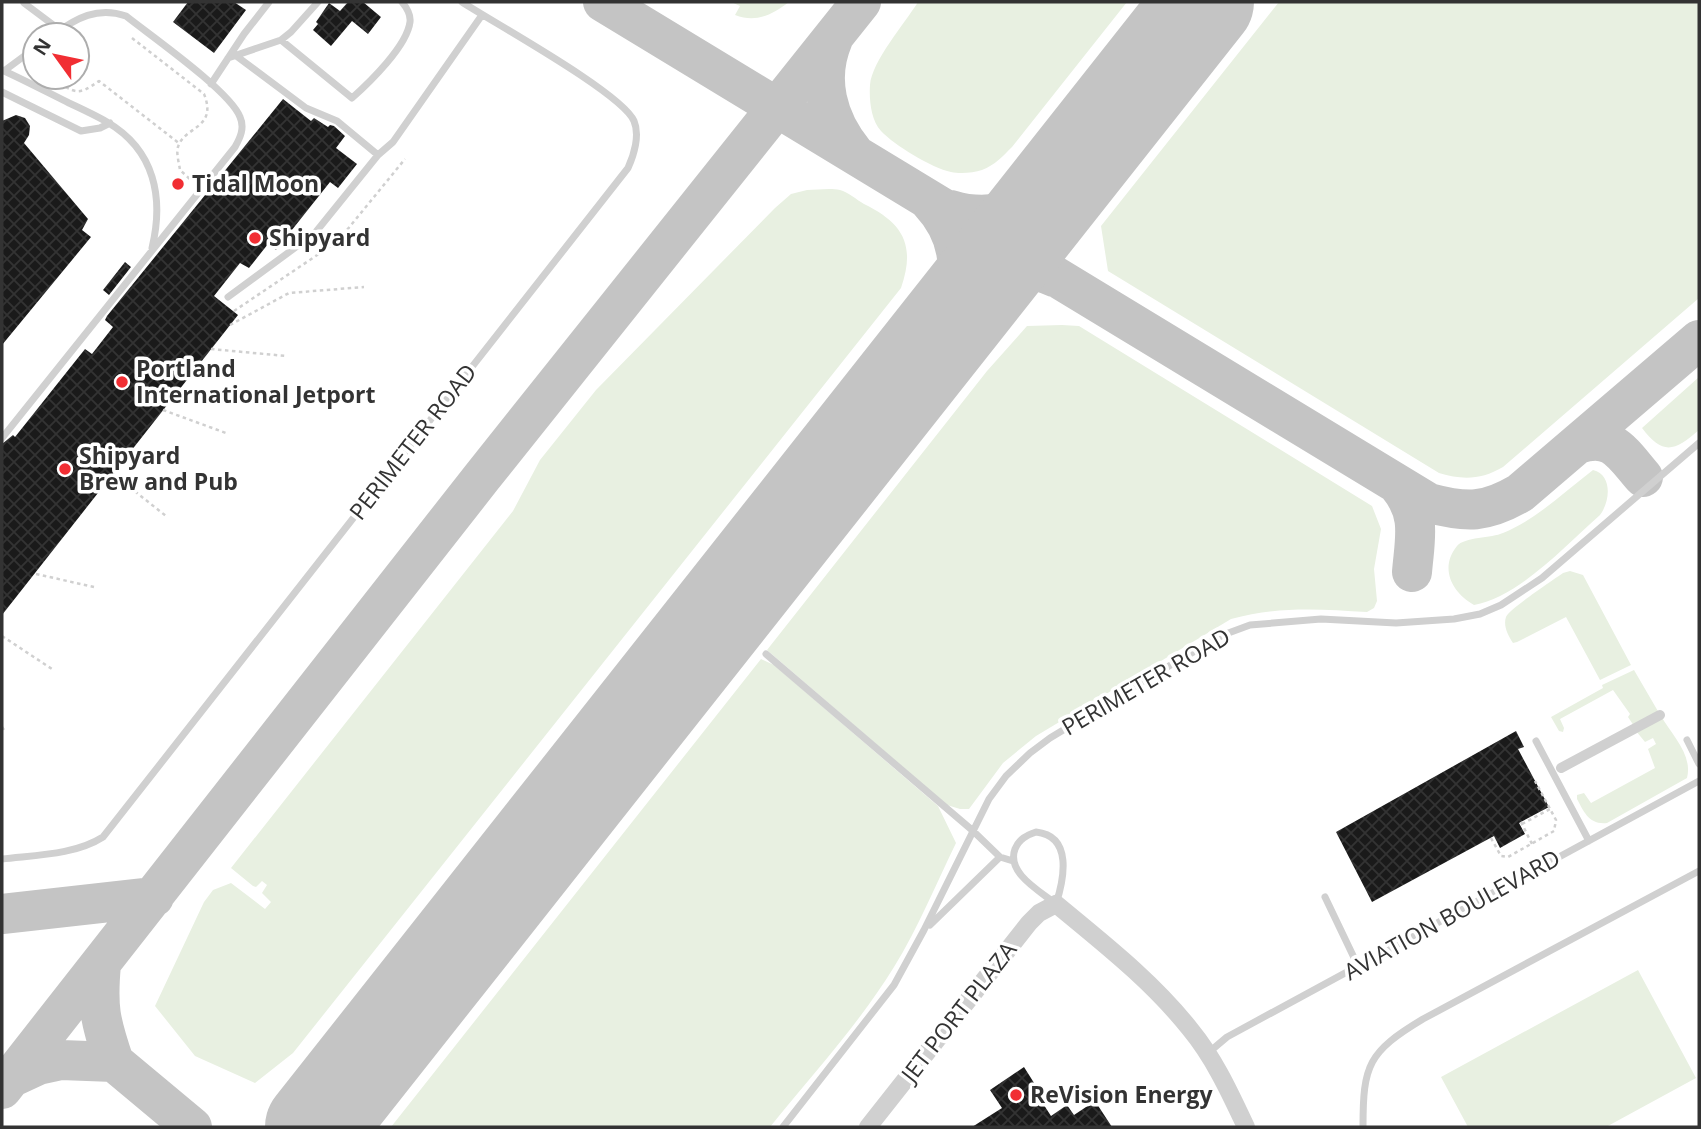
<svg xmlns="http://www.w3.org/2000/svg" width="1701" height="1129" font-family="'Open Sans',sans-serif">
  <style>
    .grass { fill: #e8f0e1 }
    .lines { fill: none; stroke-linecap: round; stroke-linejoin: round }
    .taxiway { stroke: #c4c4c4; stroke-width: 40 }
    .runway { stroke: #c4c4c4; stroke-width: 100 }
    .building { fill: url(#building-cross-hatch) }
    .path { stroke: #d0d0d0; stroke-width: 2.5; stroke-dasharray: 3.5 3.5; stroke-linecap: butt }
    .service { stroke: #d0d0d0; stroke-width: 7 }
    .pedestrian { stroke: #d0d0d0; stroke-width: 10 }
    .tertiary { stroke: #d0d0d0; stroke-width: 18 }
    .poi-dot { fill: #f12e33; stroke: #fff; stroke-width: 2.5 }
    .labels { text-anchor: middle; stroke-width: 7; stroke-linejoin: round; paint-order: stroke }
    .poi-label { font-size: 23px; font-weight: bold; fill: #333; stroke: #fff; text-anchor: start }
    .street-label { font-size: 23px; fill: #333; stroke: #fff }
  </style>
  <defs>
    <pattern id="building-cross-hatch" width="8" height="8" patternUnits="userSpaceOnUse" patternTransform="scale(1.75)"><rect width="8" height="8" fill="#1a1a1a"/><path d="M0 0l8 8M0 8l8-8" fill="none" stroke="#333"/></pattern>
  </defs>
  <rect width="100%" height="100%" fill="#fff"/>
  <path class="grass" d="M731 2H789C772 15 756 23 735 15L740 6Z
    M918 2H1127L1012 147C1003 156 995 165 982 170 973 173 960 174 951 172 932 168 894 145 881 131 871 120 869 100 870 85 872 61 905 23 918 2Z
    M1279 2H1699V298L1503 467C1481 480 1462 480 1439 473L1108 271 1101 226Z
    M807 190C817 190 830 188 840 190 848 192 857 200 864 204 903 223 916 245 901 288L293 1053 255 1083 195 1056 155 1006 204 902 213 890 231 883 265 909 271 902 262 893 267 885 262 881 256 887 253 886 231 868 513 511 540 460 596 390 775 208 791 194Z
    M1062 325 1079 326 1372 506 1381 529 1374 569 1377 601 1374 608 1367 612C1320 609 1277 606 1231 619L1036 736 1003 763 969 809H960L947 805 767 650 987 371 1027 326Z
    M1699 377V430C1675 451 1663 456 1642 428Z
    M1593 470C1613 475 1610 502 1600 515 1566 545 1519 597 1474 605 1452 593 1439 568 1457 546 1464 537 1492 538 1503 533 1537 519 1564 492 1593 470Z
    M1570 571 1583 575 1631 665 1600 680 1566 617 1517 642 1513 643C1508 635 1503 626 1506 617 1508 610 1553 580 1563 573Z
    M761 659 774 665 938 806 956 843C936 884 918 928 894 967 859 1024 812 1075 770 1127H391Z
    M1634 670 1659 713 1634 726 1628 717 1630 714 1613 690 1560 719 1564 728 1563 732 1559 731 1551 717 1603 688 1602 685Z
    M1661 716C1672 735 1693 755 1687 778L1607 823C1589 825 1584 812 1577 799V795L1584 793 1591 803 1655 768 1648 749 1656 744 1653 738 1645 742 1636 731Z
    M1638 970 1696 1078 1606 1127H1468L1441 1077Z"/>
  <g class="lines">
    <path class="taxiway" d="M603 2 1429 503C1467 513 1486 513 1520 493L1699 340
      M833 39C816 79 827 120 854 153
      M930 202C970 245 961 291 938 339
      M951 210C993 223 1026 208 1060 185
      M968 301C992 278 1021 260 1054 277
      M1578 444C1612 432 1623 454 1643 477
      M1398 485C1422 514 1415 537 1412 572
      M2 914 154 897
      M101 964C97 1007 100 1021 114 1062
      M10 1078 38 1065 61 1060 114 1062 192 1127
      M2 1089 482 477 861 2"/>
    <path class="runway" d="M315 1127 1204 2"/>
  </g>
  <path class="building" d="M188 2H234L246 10 214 53 173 22Z
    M348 2H363L381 17 368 34 352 21 331 46 313 30 318 24 316 22 329 3 340 11Z
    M283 99 311 121 314 118 328 127 330 125 334 126 345 136 336 148 357 164 338 188 330 182 276 250 268 244 249 268 240 263 214 296 238 315 2 615V444L13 435 15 437 85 349 92 354 113 327 105 320 107 316Z
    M16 115 25 118 30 126 29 135 24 143 88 219 82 230 91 237 2 345V121Z
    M125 262 131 267 109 295 103 290Z
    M1516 731 1524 747 1518 749 1549 807 1519 823 1525 834 1500 848 1494 836 1372 902 1336 832Z
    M1024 1067 1036 1086 1033 1088 1051 1116 1067 1105 1074 1115 1095 1101 1112 1127H972L1002 1108 990 1090Z"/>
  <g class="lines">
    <path class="path" d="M132 38 204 94C218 129 184 126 178 147 176 153 179 163 180 170L192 181
      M53 81C77 92 76 97 99 81L180 144
      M234 311 338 241 405 159
      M230 325 289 293 364 287
      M211 349 286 356
      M163 410 226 433
      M113 474 166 516
      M36 574 94 587
      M2 636 52 669
      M2 727 4 730
      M1521 822 1532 844
      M1522 824 1550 809
      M1491 838 1501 856 1508 857 1554 831 1556 820 1535 781"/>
    <path class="service" d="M24 3 60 30
      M281 40 291 32 318 2
      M235 55 306 108 337 121 378 155
      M228 58 281 40 352 98C370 82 407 46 410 22 411 14 407 8 402 2
      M2 70C24 80 47 92 69 103 82 109 95 115 107 122 155 150 164 198 152 248
      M4 71 35 48
      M211 84 244 34 269 2
      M2 92 81 131 100 128 110 123
      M228 297 315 233 378 155 393 142 482 15
      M2 438 235 147C240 138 245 128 240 117 230 91 151 36 126 16 98 6 76 18 53 35
      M766 654 972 830 1000 857 1013 861
      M1687 740 1699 764
      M1536 741 1589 841
      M1036 832C1073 836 1064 879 1056 904 1040 891 1006 873 1015 849 1019 839 1027 835 1036 832Z
      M2 859C35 855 75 855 103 837L628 168C634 155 640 135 634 121 622 93 494 23 462 2
      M1325 897 1358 966
      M930 925 1000 857
      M1208 1053 1227 1037 1699 781
      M783 1127 894 985 924 930 989 799 1006 776 1030 753 1050 738 1169 666 1223 635 1250 625 1321 619 1396 623 1454 619 1480 614 1501 605 1542 578 1699 443
      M1363 1127C1363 1065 1368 1052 1423 1019L1699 871"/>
    <path class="pedestrian" d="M1561 768 1660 715"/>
    <path class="tertiary" d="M868 1127 1029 923 1039 913 1056 904C1103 943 1152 981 1190 1029 1214 1058 1230 1093 1246 1127"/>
  </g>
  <g class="poi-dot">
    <circle cx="178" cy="184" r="7"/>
    <circle cx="255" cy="238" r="7"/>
    <circle cx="122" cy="382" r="7"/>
    <circle cx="65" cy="469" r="7"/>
    <circle cx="1016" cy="1095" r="7"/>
  </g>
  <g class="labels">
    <g class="poi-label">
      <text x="192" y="192">Tidal Moon</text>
      <text x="269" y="246">Shipyard</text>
      <text x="136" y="377">Portland<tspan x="136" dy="26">International Jetport</tspan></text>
      <text x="79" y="464">Shipyard<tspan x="79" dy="26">Brew and Pub</tspan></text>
      <text x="1030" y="1103">ReVision Energy</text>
    </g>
    <g class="street-label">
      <text transform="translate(413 442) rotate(-52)" y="8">PERIMETER ROAD</text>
      <text transform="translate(1146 682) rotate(-30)" y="8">PERIMETER ROAD</text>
      <text transform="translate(1452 915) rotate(-29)" y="8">AVIATION BOULEVARD</text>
      <text transform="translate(959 1012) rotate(-52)" y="8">JET PORT PLAZA</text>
    </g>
  </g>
  <rect width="1701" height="1129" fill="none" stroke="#333333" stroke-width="7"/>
  <g transform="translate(56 56) rotate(303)"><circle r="33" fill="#ffffff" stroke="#adadad" stroke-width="2"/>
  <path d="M0-5L12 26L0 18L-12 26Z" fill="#f12e33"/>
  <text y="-10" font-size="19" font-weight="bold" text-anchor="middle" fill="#333333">N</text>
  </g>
</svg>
